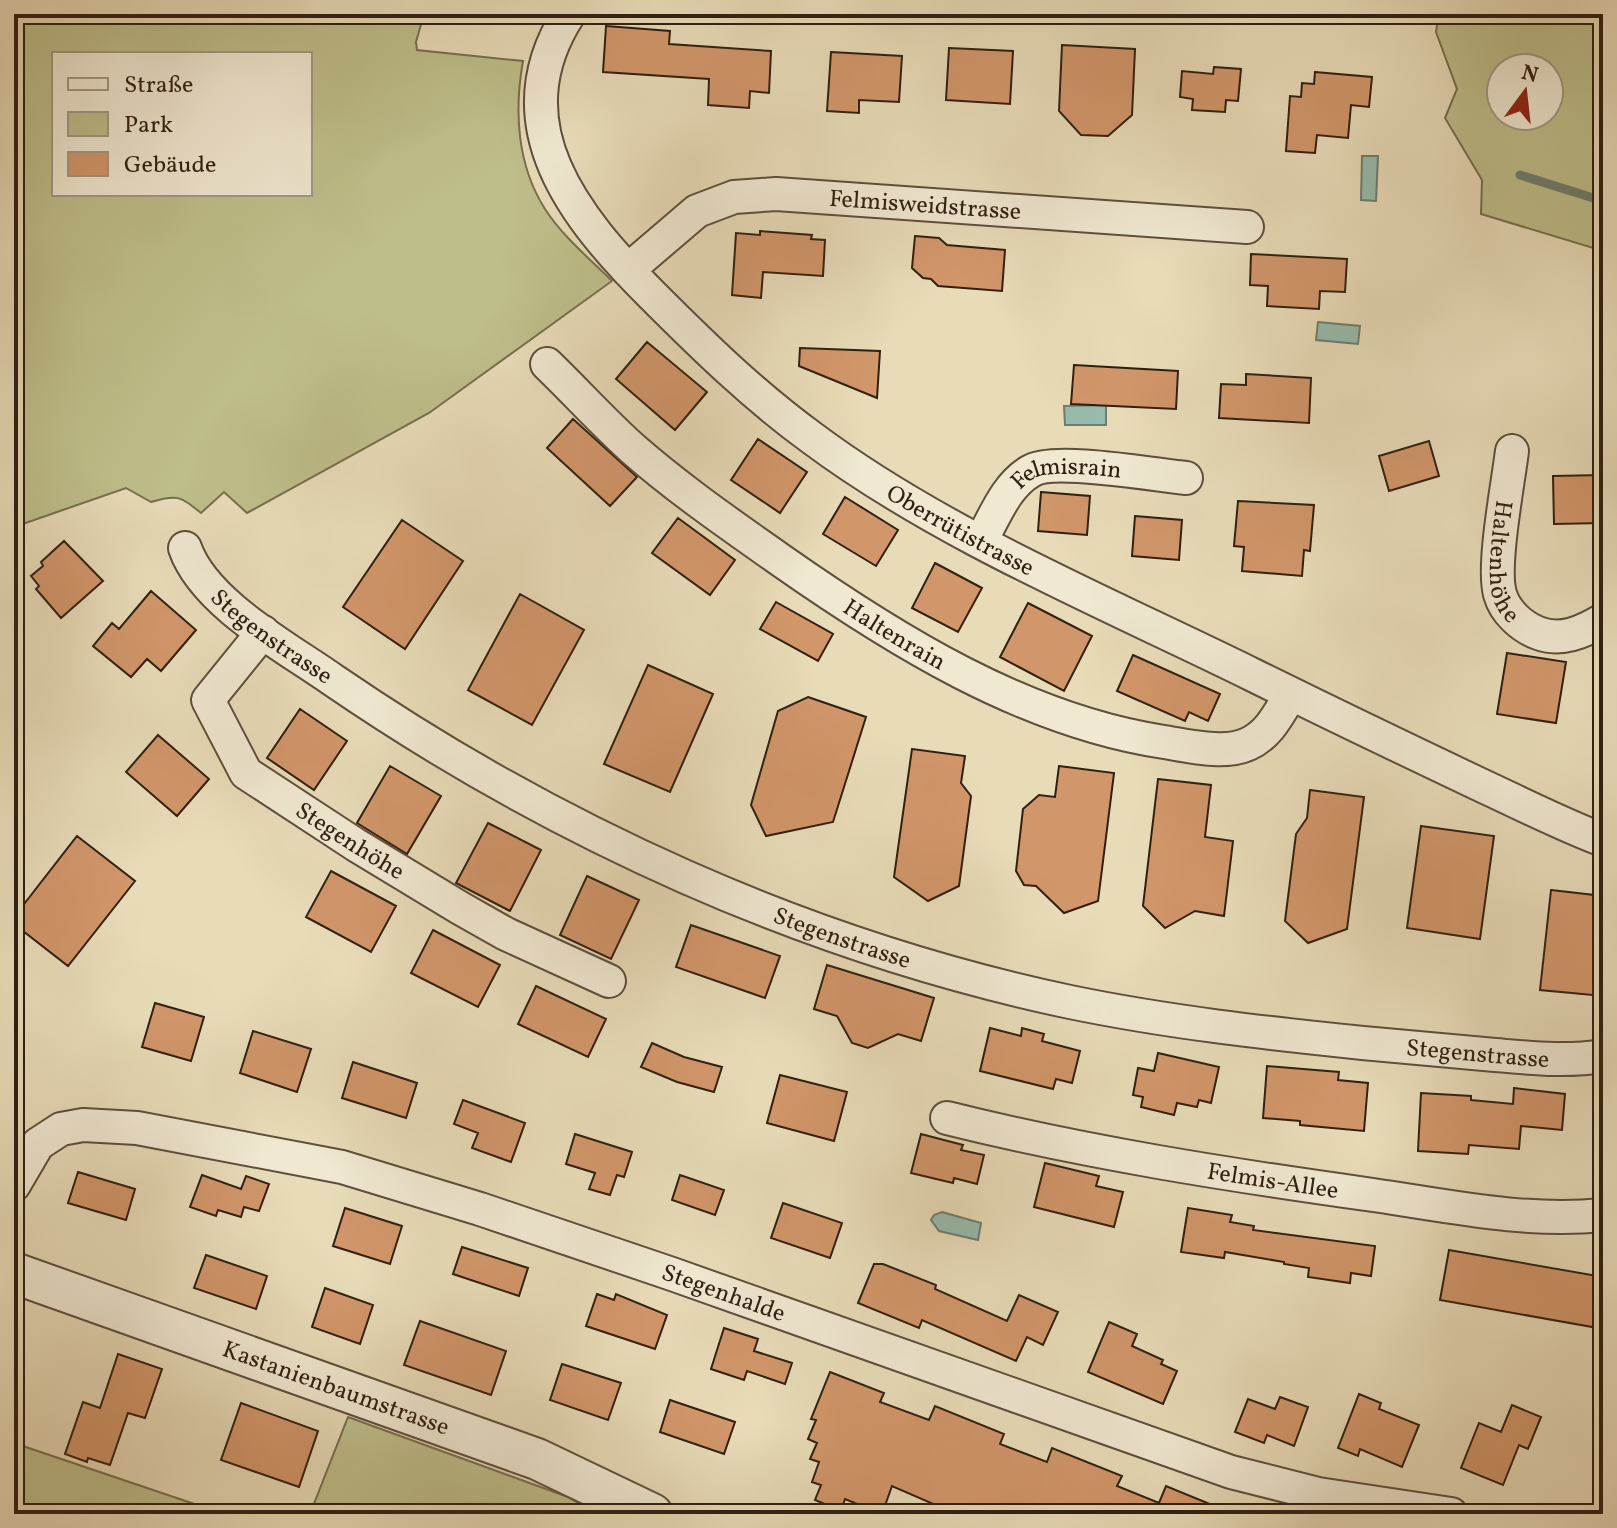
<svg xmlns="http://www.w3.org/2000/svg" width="1617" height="1528" font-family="Vollkorn,serif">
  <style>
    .green { fill: #bebe8a; stroke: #776e4e; stroke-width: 2; fill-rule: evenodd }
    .water { fill: #97bbac; stroke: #6e7d6e; stroke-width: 2 }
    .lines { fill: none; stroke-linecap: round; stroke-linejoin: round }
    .stream { stroke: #6e7d6e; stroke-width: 9 }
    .building { fill: #d1966a; stroke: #301f12; stroke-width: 2 }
    .minor-casing { stroke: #5e4e3c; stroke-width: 36 }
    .tertiary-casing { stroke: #5e4e3c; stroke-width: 44 }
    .minor { stroke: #f0e8d1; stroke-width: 32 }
    .tertiary { stroke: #f0e8d1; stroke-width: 40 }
    .labels { text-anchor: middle; stroke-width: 8; stroke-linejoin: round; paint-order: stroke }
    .street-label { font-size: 24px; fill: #301f12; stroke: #f0e8d1 }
  </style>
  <rect width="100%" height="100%" fill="#e8dbb8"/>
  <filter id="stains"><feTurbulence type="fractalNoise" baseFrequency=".0025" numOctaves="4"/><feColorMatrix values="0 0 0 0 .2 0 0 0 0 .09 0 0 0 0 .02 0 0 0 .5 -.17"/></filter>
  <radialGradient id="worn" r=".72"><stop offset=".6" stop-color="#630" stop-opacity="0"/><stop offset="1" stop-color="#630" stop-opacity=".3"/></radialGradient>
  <path class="green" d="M14 14H424L416 42 417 50 523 61C514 111 517 165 545 209 563 237 589 258 612 281L429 413 247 513 224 492 201 513C180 496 177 494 151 502L126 488 14 527ZM54 54H310V194H54Z
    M1439 14H1603V251L1481 214 1482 180 1445 118 1457 89 1436 32ZM1501 68H1549V116H1501Z
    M348 1417 568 1497 598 1514H310Z
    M14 1443 224 1514H14Z"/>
  <path class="water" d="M1362 156H1378L1376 201 1361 200Z
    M1318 322 1360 326 1358 344 1316 340Z
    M1106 405V425H1065L1064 406Z
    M942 1212 981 1223 978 1240 939 1231 931 1220 934 1215Z"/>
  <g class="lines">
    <path class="stream" d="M1520 175 1603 201"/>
  </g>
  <path class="building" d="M606 26 670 31 669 44 771 51 769 93 750 91 749 108 708 105 709 79 603 72Z
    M1062 45 1135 49 1132 115 1108 136 1081 135 1059 111Z
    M949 48 1013 51 1010 104 946 100Z
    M831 52 902 56 899 102 859 100V113L827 111Z
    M1214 67 1241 69 1238 101 1226 100 1225 112 1192 110 1193 99 1180 97 1182 71 1213 74Z
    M1315 72 1372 77 1369 107 1351 105 1348 138 1317 135 1315 153 1286 151 1290 96 1301 97 1302 83 1314 84Z
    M760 231 812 235 811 239 825 240 823 276 763 272 761 298 732 295 736 233 760 235Z
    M915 236 939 238 947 245 1005 250 1002 291 938 286 931 279 923 278 912 268Z
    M1251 254 1347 259 1345 292 1320 291 1319 309 1267 306 1268 286 1250 285Z
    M647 342 707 392 675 430 616 379Z
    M800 348 880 351 877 398 799 366Z
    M1074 365 1178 371 1176 409 1071 404Z
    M1246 374 1311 378 1309 423 1219 418 1221 384 1246 385Z
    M573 419 637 477 610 506 547 448Z
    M758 439 807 472 780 513 731 480Z
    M1429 441 1439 476 1389 491 1379 456Z
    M1603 475V523L1554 524 1553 476Z
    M1041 492 1090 496 1087 535 1038 531Z
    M845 497 898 530 876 566 823 534Z
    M1238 501 1314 505 1310 551 1304 550 1302 576 1242 571 1244 547 1234 546Z
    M1135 516 1182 520 1179 560 1132 556Z
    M678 518 735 560 710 595 652 553Z
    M402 520 463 561 405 649 343 607Z
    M64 541 103 581 61 618 36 589 39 586 31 576 43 566 41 562Z
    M935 563 982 588 958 632 912 608Z
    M151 591 196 630 161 671 147 659 131 677 93 646 112 623 119 629Z
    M520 594 584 630 532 725 468 690Z
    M776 602 833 634 818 661 760 629Z
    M1028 603 1092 636 1064 691 1000 657Z
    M1507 653 1566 662 1556 723 1497 714Z
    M1133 655 1220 694 1208 721 1189 712 1185 721 1117 691Z
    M648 665 713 694 670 792 604 764Z
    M808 697 866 717 833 822 766 836 751 805 778 711Z
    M300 709 347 741 314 790 267 758Z
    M158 735 209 779 177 816 126 772Z
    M912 749 965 756 961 783 971 796 959 886 928 901 894 877Z
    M390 766 441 796 407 854 357 823Z
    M1059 766 1114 773 1098 901 1064 913 1036 886 1024 885 1016 871 1023 809 1039 795 1055 797Z
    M1158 779 1211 785 1205 837 1233 841 1224 916 1195 911 1165 928 1143 906Z
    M1310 790 1364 797 1347 929 1308 943 1285 921 1296 834 1307 818Z
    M488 823 541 850 510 911 456 883Z
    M1421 826 1494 836 1480 939 1407 928Z
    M77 836 135 881 68 966 14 924V917Z
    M331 871 396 906 371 952 306 917Z
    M587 876 639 900 611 959 560 935Z
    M1551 890 1603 896V996L1540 990Z
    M691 925 780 956 765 998 676 967Z
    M433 930 500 965 478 1007 411 973Z
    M827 965 934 998 921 1041 898 1034 868 1048 852 1043 837 1016 814 1009Z
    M536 986 606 1019 588 1057 518 1024Z
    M155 1003 204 1017 191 1061 142 1047Z
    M990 1028 1021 1036 1022 1028 1044 1034 1042 1041 1080 1051 1072 1083 1056 1079 1053 1089 980 1071Z
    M253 1031 311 1049 297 1092 240 1073Z
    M652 1043 684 1057 722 1067 714 1092 677 1082 641 1067Z
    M1158 1053 1219 1067 1211 1103 1199 1100 1197 1107 1177 1103 1174 1115 1141 1107 1143 1097 1133 1095 1138 1068 1154 1071Z
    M353 1062 417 1083 406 1118 342 1098Z
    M1267 1066 1339 1072 1338 1080 1368 1083 1364 1131 1300 1125V1121L1263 1118Z
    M780 1075 847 1092 834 1141 767 1123Z
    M1514 1088 1565 1094 1562 1130 1521 1126 1519 1149 1469 1145 1468 1154 1418 1151 1421 1093 1471 1096V1100L1513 1104Z
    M463 1100 525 1123 511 1162 472 1148 478 1133 454 1124Z
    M575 1134 632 1152 624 1177 617 1175 610 1195 589 1189 595 1173 566 1164Z
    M921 1134 963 1145 961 1150 984 1155 977 1184 954 1178 953 1183 911 1173Z
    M1045 1163 1099 1176 1096 1186 1123 1192 1114 1227 1034 1207Z
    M78 1172 135 1189 126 1220 68 1203Z
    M202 1175 241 1189 246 1176 269 1184 259 1211 244 1207 241 1217 218 1210 216 1216 190 1207Z
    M680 1175 724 1190 715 1215 672 1200Z
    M783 1203 842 1223 830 1258 771 1238Z
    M345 1208 402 1226 390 1264 333 1246Z
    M1188 1208 1232 1215 1230 1222 1254 1226 1253 1230 1375 1246 1371 1276 1351 1273 1350 1283 1308 1277 1309 1268 1284 1264V1262L1225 1252 1224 1258 1181 1252Z
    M462 1247 528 1268 519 1296 453 1274Z
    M1449 1250 1603 1277V1297L1598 1328 1440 1300Z
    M206 1255 267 1276 256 1309 194 1288Z
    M874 1264H883L936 1285 935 1289 1007 1321 1019 1295 1058 1312 1043 1345 1027 1337 1016 1361 922 1320 919 1328 858 1303Z
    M325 1288 373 1305 360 1344 312 1327Z
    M597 1294 614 1300 616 1294 667 1315 655 1349 586 1326Z
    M420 1321 506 1351 491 1395 404 1365Z
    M1109 1322 1137 1334 1132 1346 1163 1360 1161 1364 1177 1371 1163 1404 1088 1372Z
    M724 1328 758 1339 754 1351 792 1363 785 1384 747 1371 744 1380 711 1369Z
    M118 1354 162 1369 145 1418 128 1413 110 1465 88 1458 87 1462 65 1454 83 1402 100 1408Z
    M562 1364 621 1383 608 1420 550 1400Z
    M830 1372 884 1393 880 1402 929 1420 935 1406 1004 1434 1000 1444 1047 1462 1052 1448 1122 1476 1117 1486 1159 1503 1166 1486 1234 1514H935L938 1506 892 1486 882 1514 845 1499 841 1511 815 1500 821 1485 812 1482 819 1462 810 1459 817 1443 808 1439 816 1420 811 1419Z
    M1359 1394 1381 1403 1379 1409 1419 1425 1402 1467 1360 1449 1358 1456 1338 1448Z
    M1280 1397 1308 1407 1294 1446 1267 1435 1264 1443 1235 1432 1248 1399 1275 1409Z
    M670 1400 735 1422 724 1454 660 1432Z
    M241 1403 318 1431 299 1487 221 1460Z
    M1512 1405 1541 1417 1528 1449 1519 1445 1503 1485 1461 1468 1479 1423 1501 1432Z"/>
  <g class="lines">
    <g class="minor-casing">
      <g id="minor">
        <path id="s1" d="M569 14C498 124 575 218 652 295 703 346 753 395 812 438 942 535 1107 603 1253 675 1330 713 1407 750 1485 787 1524 805 1563 825 1603 840"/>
        <path id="s2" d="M628 270 697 211 734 197 776 194 1247 227"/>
        <path id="s3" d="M547 364C576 392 603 422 633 449 680 490 728 523 779 559 893 639 1024 721 1164 742 1189 746 1225 755 1248 744 1270 734 1279 713 1291 694"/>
        <path id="s4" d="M1512 451C1508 484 1492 566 1500 594 1505 612 1522 627 1538 633 1561 642 1583 632 1603 620"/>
        <path id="s5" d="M981 541C994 518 1006 485 1031 471 1053 457 1155 475 1186 478"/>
        <path id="s6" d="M185 548C204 603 286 647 333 680 555 832 806 946 1070 1002 1167 1022 1265 1033 1363 1043 1407 1047 1451 1051 1495 1055 1531 1058 1566 1062 1603 1056"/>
        <path id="s7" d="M263 632 208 700 246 773 356 845 460 908 506 934 609 981"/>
        <path id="s8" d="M947 1118C1087 1153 1230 1175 1373 1195 1448 1206 1527 1223 1603 1215"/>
        <path id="s9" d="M14 1185 38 1144 61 1129 83 1125 137 1128 342 1167 480 1209 672 1274 1231 1472 1318 1494 1451 1514"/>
      </g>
    </g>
    <g class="tertiary-casing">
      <g id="tertiary">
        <path id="s10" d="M14 1273 537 1459 652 1514"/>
      </g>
    </g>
    <use href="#minor" class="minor"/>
    <use href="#tertiary" class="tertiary"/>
  </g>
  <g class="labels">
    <g class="street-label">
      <text dy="8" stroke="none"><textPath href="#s2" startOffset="322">Felmisweidstrasse</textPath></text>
      <text dy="8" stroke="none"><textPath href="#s5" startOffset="122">Felmisrain</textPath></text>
      <text dy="8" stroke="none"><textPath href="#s1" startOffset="712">Oberrütistrasse</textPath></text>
      <text dy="8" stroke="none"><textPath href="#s4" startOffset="112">Haltenhöhe</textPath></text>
      <text dy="8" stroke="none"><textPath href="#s6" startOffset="126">Stegenstrasse</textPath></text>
      <text dy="8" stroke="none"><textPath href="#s3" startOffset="442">Haltenrain</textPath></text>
      <text dy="8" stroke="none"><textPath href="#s7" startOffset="294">Stegenhöhe</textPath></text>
      <text dy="8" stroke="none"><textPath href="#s6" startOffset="774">Stegenstrasse</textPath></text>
      <text dy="8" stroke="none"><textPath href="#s6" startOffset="1422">Stegenstrasse</textPath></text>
      <text dy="8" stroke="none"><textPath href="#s8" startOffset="332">Felmis-Allee</textPath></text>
      <text dy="8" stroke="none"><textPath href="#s9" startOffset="762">Stegenhalde</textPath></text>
      <text dy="8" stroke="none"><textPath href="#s10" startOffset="342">Kastanienbaumstrasse</textPath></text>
    </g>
  </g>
  <rect width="1617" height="1528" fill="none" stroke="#e8dbb8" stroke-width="48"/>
  <rect x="16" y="16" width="1585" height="1496" fill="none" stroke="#301f12" stroke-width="4"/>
  <rect x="24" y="24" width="1569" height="1480" fill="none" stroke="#301f12" stroke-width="2"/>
  <rect x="52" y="52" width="260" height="144" fill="#f0e8d1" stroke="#a39885" stroke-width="2"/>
  <rect x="68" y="78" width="40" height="12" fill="#f0e8d1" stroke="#a39885" stroke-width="2"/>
  <text x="124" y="92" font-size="24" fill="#301f12">Straße</text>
  <rect x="68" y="112" width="40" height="24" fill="#bebe8a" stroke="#a39885" stroke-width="2"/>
  <text x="124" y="132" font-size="24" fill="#301f12">Park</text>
  <rect x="68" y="152" width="40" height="24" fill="#d1966a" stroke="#a39885" stroke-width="2"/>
  <text x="124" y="172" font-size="24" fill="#301f12">Gebäude</text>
  <g transform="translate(1525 92) rotate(15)"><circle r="38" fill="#f0e8d1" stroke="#a39885" stroke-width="2"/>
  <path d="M0-6L14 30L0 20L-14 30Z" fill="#8f2418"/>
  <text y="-12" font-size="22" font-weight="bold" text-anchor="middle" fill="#301f12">N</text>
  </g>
  <rect width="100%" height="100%" filter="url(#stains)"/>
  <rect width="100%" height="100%" fill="url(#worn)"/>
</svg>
